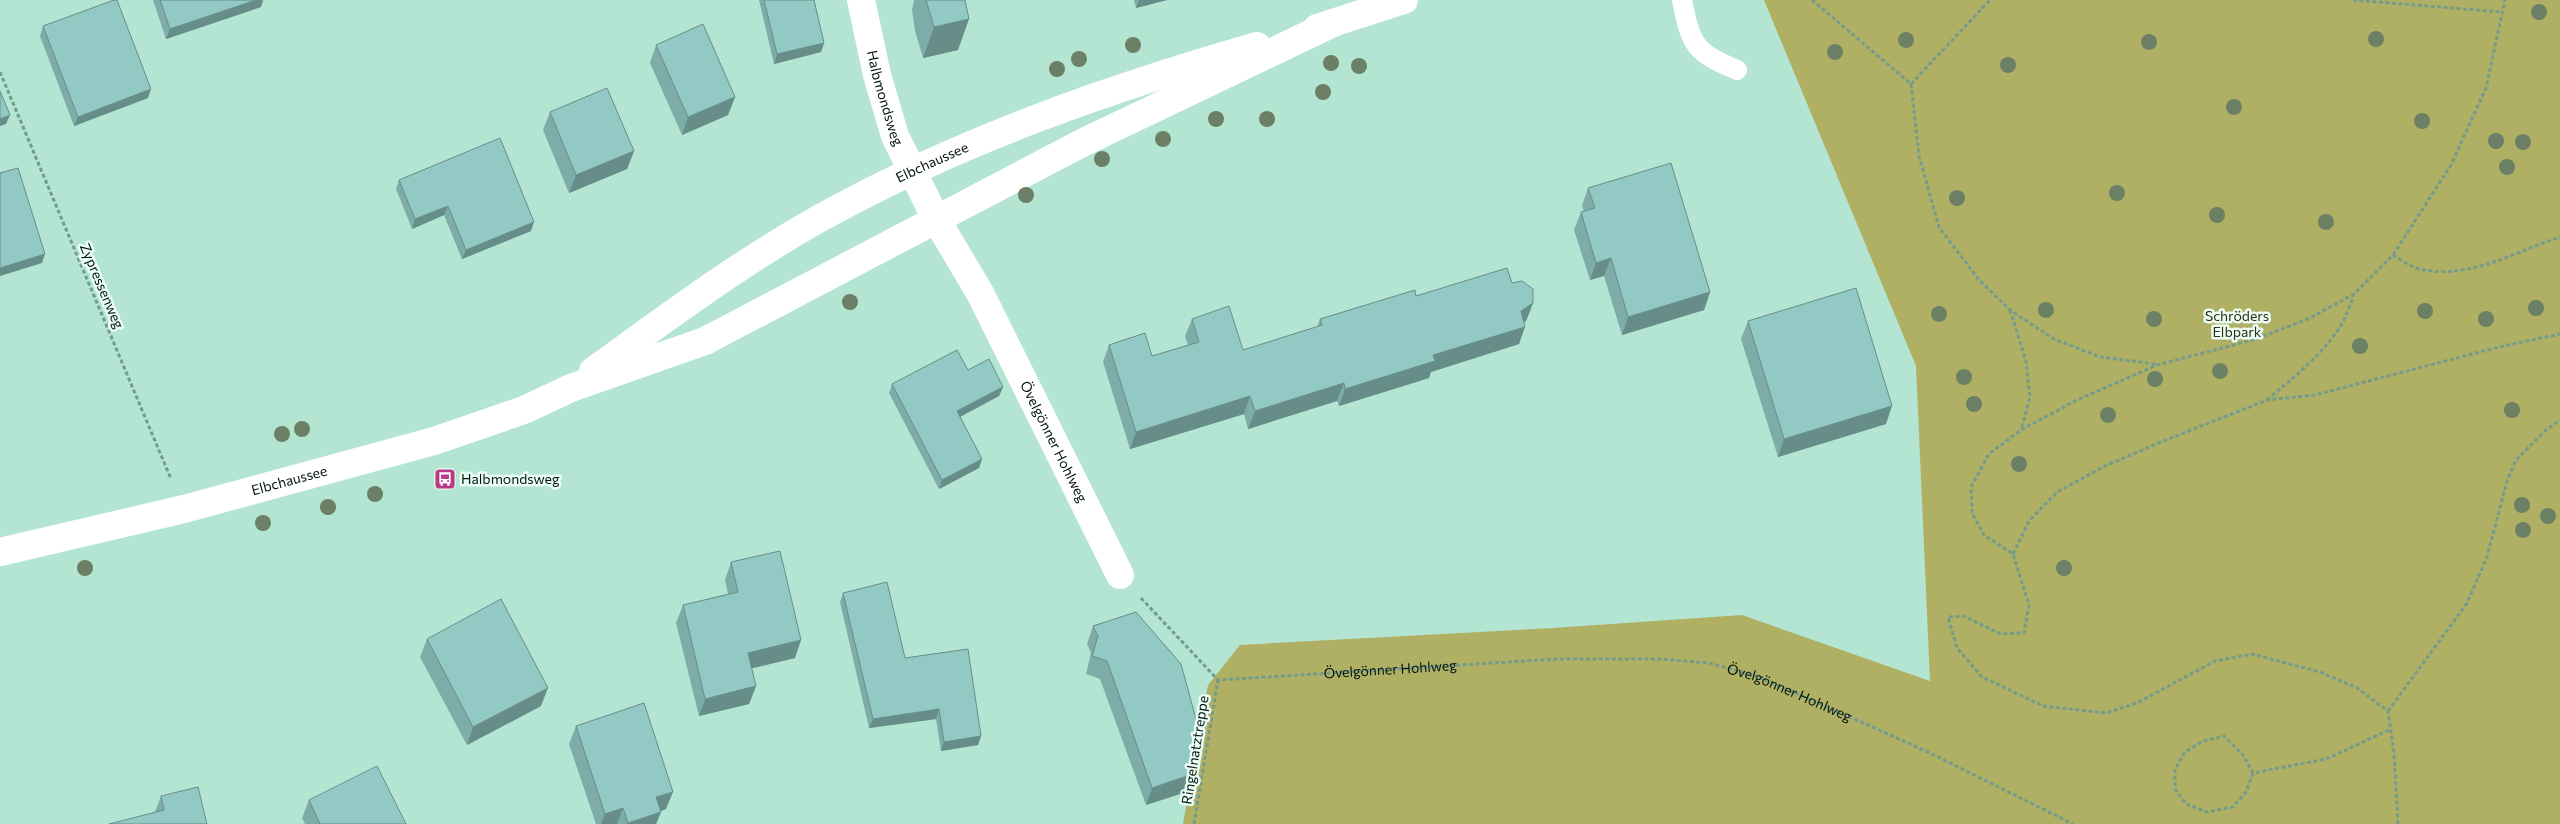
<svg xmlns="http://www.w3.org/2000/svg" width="2560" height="824" font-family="Commissioner,sans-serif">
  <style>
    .green { fill: #afb063 }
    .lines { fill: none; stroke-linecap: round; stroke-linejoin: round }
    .path { stroke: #759b8c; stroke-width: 3; stroke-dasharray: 4 2.5; stroke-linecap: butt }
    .service { stroke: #fff; stroke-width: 20 }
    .minor { stroke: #fff; stroke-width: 28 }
    .tertiary { stroke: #fff; stroke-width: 28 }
    .secondary { stroke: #fff; stroke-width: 28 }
    .tree { fill: #6b8065 }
    .wall { fill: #7eada9 }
    .shaded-wall { fill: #678d89 }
    .building { fill: #93c9c4; stroke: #678d89 }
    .labels { text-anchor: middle; stroke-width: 5; stroke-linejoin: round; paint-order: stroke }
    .street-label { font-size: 14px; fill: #03140d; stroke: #ebfef6 }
    .park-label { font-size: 14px; fill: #2f2e0b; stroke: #ebfef6 }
    .poi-label { font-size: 14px; fill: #03140d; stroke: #ebfef6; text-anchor: start }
  </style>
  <rect width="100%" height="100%" fill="#b4e5d2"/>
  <path class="green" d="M1764 0H2560V824H1183L1208 685 1240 645 1553 628 1742 615 1930 681 1916 366Z"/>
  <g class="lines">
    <g class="path">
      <path d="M1812 0 1911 84 1919 156 1939 227 1979 280 2010 310 2054 339 2100 357 2156 364"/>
      <path d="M2353 0 2502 12"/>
      <path d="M0 72 171 479"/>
      <path d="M1911 84 1990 0"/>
      <path d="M2393 255C2401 260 2411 267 2420 269 2470 280 2514 252 2560 237"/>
      <path d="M2010 310 2026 361 2030 397 2021 430"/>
      <path d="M2267 400C2294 377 2321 356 2340 327 2346 317 2350 305 2354 295"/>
      <path d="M2013 554 2029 521 2057 492 2107 465 2166 440 2267 400 2315 395 2499 347 2560 334"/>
      <path id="s1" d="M1141 598 1218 680 1556 659H1661L1709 663 1756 676 1839 712 1930 753 2073 824"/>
      <path d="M2388 711 2467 603 2487 557 2507 481 2516 460 2547 429 2560 420"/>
      <path d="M2253 773 2246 792 2233 807 2207 812 2186 804 2175 789V769L2185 752 2203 741 2224 736 2243 755 2253 773 2326 759 2391 729"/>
      <path d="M1194 824 1218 680"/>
      <path d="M2398 824 2394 753 2388 711 2357 688 2320 672 2252 654 2215 661 2137 703 2106 713 2043 706 1982 677 1957 648 1948 617 1963 616 2001 634 2024 633 2029 605 2013 554 1984 535 1972 513 1971 487 1989 454 2021 430 2077 400 2157 365 2253 340 2308 319 2354 294 2393 255 2451 165 2486 88 2505 0"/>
    </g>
    <path class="service" d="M1682 0C1691 45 1694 52 1737 70"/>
    <path class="minor" id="s2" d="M936 219 980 293 1120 575"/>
    <path class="tertiary" id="s3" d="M861 0 877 75 895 136 936 219"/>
    <g class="secondary">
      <path d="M1317 28 1404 0"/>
      <path id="s4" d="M593 371C671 315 749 256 835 210 968 138 1111 88 1257 46"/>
      <path id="s5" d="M0 552 184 509 434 441 524 410 571 388 705 341 1082 143 1333 23"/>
    </g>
  </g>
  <g class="tree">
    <circle cx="2539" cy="12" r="8"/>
    <circle cx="2376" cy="39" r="8"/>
    <circle cx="1906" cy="40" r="8"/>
    <circle cx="2149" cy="42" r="8"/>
    <circle cx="1133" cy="45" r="8"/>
    <circle cx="1835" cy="52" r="8"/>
    <circle cx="1079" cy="59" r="8"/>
    <circle cx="1331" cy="63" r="8"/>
    <circle cx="2008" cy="65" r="8"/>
    <circle cx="1359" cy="66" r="8"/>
    <circle cx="1057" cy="69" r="8"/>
    <circle cx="1323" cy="92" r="8"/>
    <circle cx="2234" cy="107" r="8"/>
    <circle cx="1216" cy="119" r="8"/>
    <circle cx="1267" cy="119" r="8"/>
    <circle cx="2422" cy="121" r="8"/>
    <circle cx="1163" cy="139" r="8"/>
    <circle cx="2496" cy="141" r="8"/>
    <circle cx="2523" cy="142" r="8"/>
    <circle cx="1102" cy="159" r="8"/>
    <circle cx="2507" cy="167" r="8"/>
    <circle cx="2117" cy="193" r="8"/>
    <circle cx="1026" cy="195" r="8"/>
    <circle cx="1957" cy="198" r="8"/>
    <circle cx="2217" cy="215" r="8"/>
    <circle cx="2326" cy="222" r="8"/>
    <circle cx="850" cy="302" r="8"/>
    <circle cx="2536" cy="308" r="8"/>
    <circle cx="2046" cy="310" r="8"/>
    <circle cx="2425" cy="311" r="8"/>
    <circle cx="1939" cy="314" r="8"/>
    <circle cx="2154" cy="319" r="8"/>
    <circle cx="2486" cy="319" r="8"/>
    <circle cx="2360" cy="346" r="8"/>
    <circle cx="2220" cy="371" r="8"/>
    <circle cx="1964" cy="377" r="8"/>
    <circle cx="2155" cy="379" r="8"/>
    <circle cx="1974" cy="404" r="8"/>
    <circle cx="2512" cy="410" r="8"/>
    <circle cx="2108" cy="415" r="8"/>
    <circle cx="302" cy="429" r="8"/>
    <circle cx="282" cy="434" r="8"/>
    <circle cx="2019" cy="464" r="8"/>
    <circle cx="375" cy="494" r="8"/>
    <circle cx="2522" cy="505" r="8"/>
    <circle cx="328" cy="507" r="8"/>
    <circle cx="2548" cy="516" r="8"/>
    <circle cx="263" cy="523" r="8"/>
    <circle cx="2523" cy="530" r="8"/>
    <circle cx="85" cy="568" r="8"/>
    <circle cx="2064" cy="568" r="8"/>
  </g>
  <path class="wall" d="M153 0H263L261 7 166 39Z
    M759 0H814L824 43 821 52 774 64Z
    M914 0H965L958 50 923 58 915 31 912 10Z
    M1134 0H1167L1136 8Z
    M43 26 148 98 74 126 40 36Z
    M656 45 735 97 728 115 682 135 650 63Z
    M550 112 634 151 627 169 569 193 543 130Z
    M399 180 531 231 462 259 444 215 412 229 396 189Z
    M1588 188 1710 292 1704 310 1622 335 1604 276 1590 280 1574 230 1581 212 1584 211 1582 206Z
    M1512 283 1533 303 1526 321 1524 322 1519 344 1431 372 1429 378 1339 406 1337 401 1248 429 1244 414 1130 449 1103 362 1109 345 1152 356 1188 345 1185 336 1192 319 1243 350 1317 327 1320 319 1416 296Z
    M1748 321 1886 424 1778 457 1741 339Z
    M968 370 1003 387 999 396 960 417 982 459 979 468 939 489 889 393 892 384Z
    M731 562 795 658 751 668 756 686 749 704 699 716 676 623 683 605 728 594 725 580Z
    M843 593 905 658 981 736 978 745 941 751 936 719 869 728 840 602Z
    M1093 626 1183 793 1146 805 1100 679 1086 674 1091 653 1087 644Z
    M427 639 541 706 467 745 420 657Z
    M576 726 666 809 661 811 656 824H596L569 744Z
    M161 796 207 824 155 812Z
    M309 800 406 824H305L302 818Z"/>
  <path class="shaded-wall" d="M256 0H263L261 7 166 39 170 29Z
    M1139 0H1167L1136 8Z
    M969 19 958 50 923 58 934 27Z
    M824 43 821 52 774 64 777 54Z
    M151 89 148 98 74 126 78 117Z
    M735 97 728 115 682 135 688 117Z
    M10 115 6 124 0 126V119Z
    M634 151 627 169 569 193 576 175Z
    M448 206 444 215 412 229 415 219Z
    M534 222 531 231 462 259 466 250Z
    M45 254 42 263 0 276V268Z
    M1611 258 1604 276 1590 280 1596 263Z
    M1710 292 1704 310 1622 335 1628 317Z
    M1533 303 1526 321 1514 329 1521 311Z
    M1525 327 1519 344 1431 372 1429 378 1339 406 1345 389 1433 355Z
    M1344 383 1337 401 1248 429 1255 411Z
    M1003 387 999 396 954 420 957 411Z
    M1250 396 1244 414 1130 449 1136 432Z
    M1892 406 1886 424 1778 457 1784 439Z
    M982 459 979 468 939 489 942 480Z
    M801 640 795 658 741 671 748 653Z
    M756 686 749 704 699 716 705 699Z
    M548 688 541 706 467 745 473 727Z
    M939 709 936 719 869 728 873 719Z
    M981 736 978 745 941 751 944 742Z
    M1190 775 1183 793 1146 805 1152 788Z
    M673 792 666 809 650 815 656 797Z
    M623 808 617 824H601L605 814Z
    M661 812 656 824H627L628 823Z"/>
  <path class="building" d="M114 0H117L151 89 78 117 43 26Z
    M160 0H256L170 29Z
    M764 0H814L824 43 777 54Z
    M926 0H965L969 19 934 27Z
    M703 24 735 97 688 117 656 45Z
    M607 88 634 151 576 175 550 112Z
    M0 91 10 115 0 119Z
    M500 138 534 222 466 250 448 206 415 219 399 180Z
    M1671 163 1710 292 1628 317 1611 258 1596 263 1581 212 1595 208 1588 188Z
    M18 168 45 254 0 268V173Z
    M1507 268 1512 283 1522 281 1533 289V303L1521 311 1525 327 1433 355 1435 361 1345 389 1344 383 1255 411 1250 396 1136 432 1109 345 1145 333 1152 356 1199 342 1192 319 1229 306 1243 350 1322 325 1320 319 1415 290 1416 296Z
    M1856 288 1892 406 1784 439 1748 321Z
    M957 350 968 370 989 359 1003 387 957 411 982 459 942 480 892 384Z
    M780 551 801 640 748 653 756 686 705 699 683 605 738 592 731 562Z
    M887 582 905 658 968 649 981 736 944 742 939 709 873 719 843 593Z
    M501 599 548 688 473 727 427 639Z
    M1136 612 1181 664 1199 730 1190 775 1152 788 1107 661 1092 656 1098 636 1093 626Z
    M644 703 673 792 656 797 661 812 628 823 623 808 605 814 576 726Z
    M377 766 406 824H320L309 800Z
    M198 787 207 824H109L164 810 161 796Z"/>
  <defs>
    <g id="bus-square" transform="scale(1.125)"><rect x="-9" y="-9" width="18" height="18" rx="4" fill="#ba3983" stroke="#ebfef6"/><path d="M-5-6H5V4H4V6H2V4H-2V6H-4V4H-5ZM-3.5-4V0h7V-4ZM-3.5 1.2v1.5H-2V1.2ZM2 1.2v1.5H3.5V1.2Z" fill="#fff"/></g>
  </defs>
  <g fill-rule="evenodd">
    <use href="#bus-square" x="445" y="479"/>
  </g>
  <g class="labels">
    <g class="street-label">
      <text dy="5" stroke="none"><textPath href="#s3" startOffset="101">Halbmondsweg</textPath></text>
      <text dy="5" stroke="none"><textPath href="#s4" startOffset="399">Elbchaussee</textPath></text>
      <text transform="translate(102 286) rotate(67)" y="5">Zypressenweg</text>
      <text dy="5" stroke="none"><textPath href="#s2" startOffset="252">Övelgönner Hohlweg</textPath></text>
      <text dy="5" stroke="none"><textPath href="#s5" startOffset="298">Elbchaussee</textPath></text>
      <text dy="5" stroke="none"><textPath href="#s1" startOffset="285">Övelgönner Hohlweg</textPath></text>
      <text dy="5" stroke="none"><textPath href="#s1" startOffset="690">Övelgönner Hohlweg</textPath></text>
      <text transform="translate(1195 750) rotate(-81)" y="5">Ringelnatztreppe</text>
    </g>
    <g class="park-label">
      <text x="2237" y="321">Schröders<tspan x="2237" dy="16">Elbpark</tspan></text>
    </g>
    <g class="poi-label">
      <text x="461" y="484">Halbmondsweg</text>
    </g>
  </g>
</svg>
